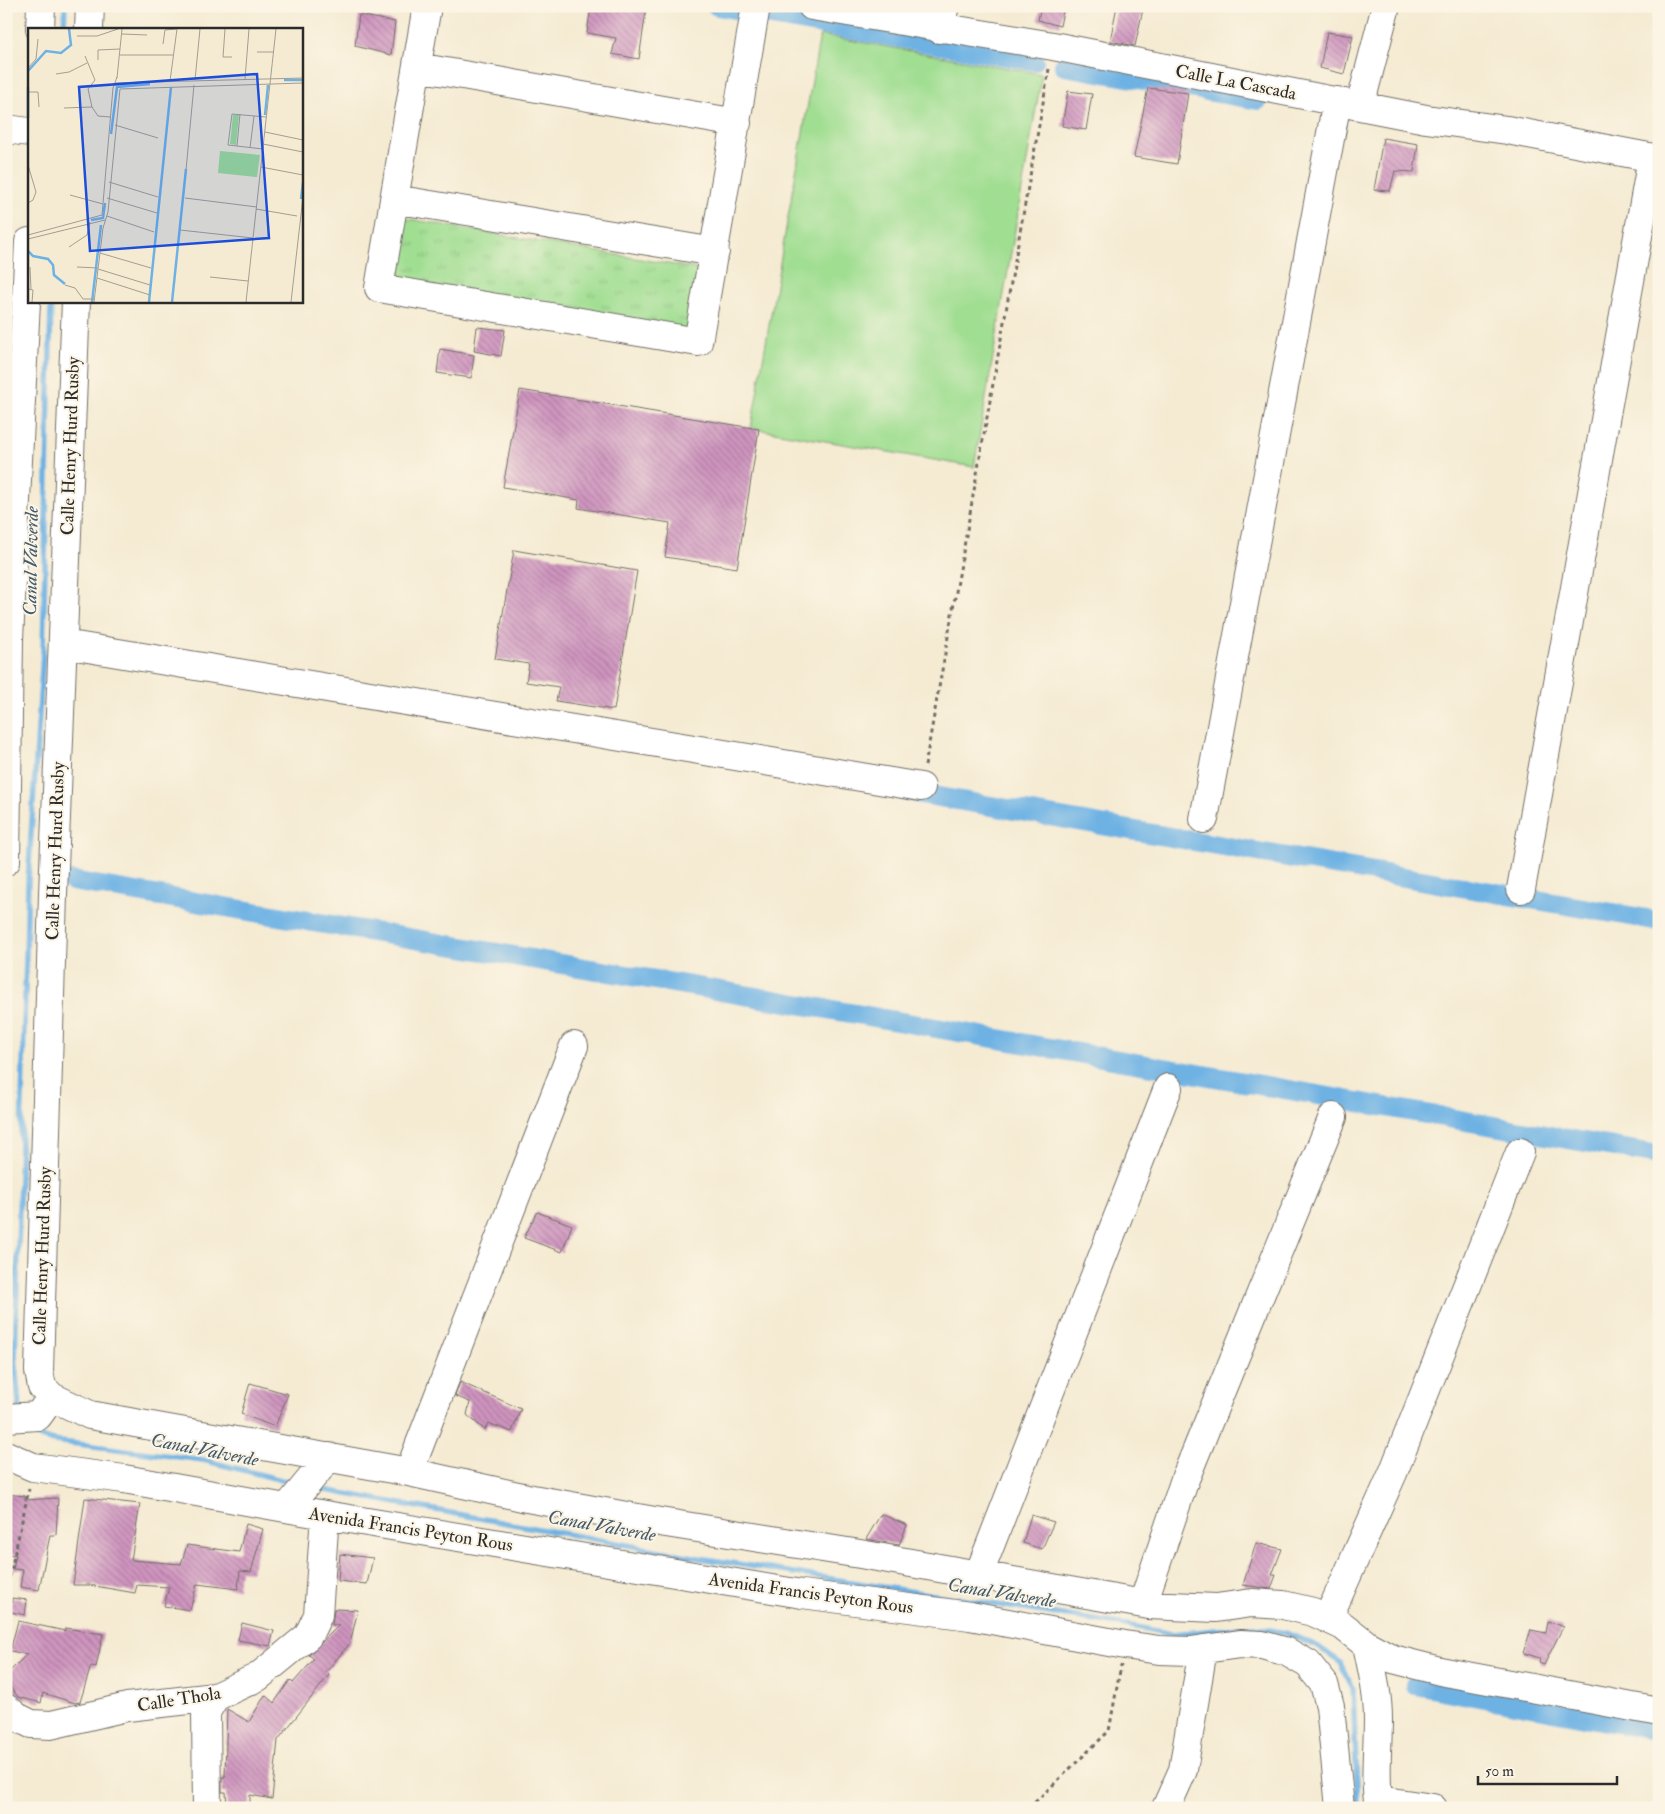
<svg xmlns="http://www.w3.org/2000/svg" width="1665" height="1814" font-family="'IM FELL Double Pica',serif">
  <style>
    .grass { fill: url(#grass-tufts); stroke: #66845e }
    .pitch { fill: #a0de92; stroke: #66845e }
    .lines { fill: none; stroke-linecap: round; stroke-linejoin: round }
    .stream { stroke: #6eb2e4; stroke-width: 5.5 }
    .canal { stroke: #6eb2e4; stroke-width: 20 }
    .building { fill: url(#building-back-hatch) }
    .minor-casing { stroke: #726e66; stroke-width: 30 }
    .path { stroke: #726e66; stroke-width: 3; stroke-dasharray: 4 4; stroke-linecap: butt }
    .minor { stroke: #fff; stroke-width: 28 }
    .labels { text-anchor: middle; stroke-width: 4; stroke-linejoin: round; paint-order: stroke }
    .street-label { font-size: 18px; fill: #2b2b2b; stroke: #fcf5e5 }
    .water-label { font-size: 19px; font-style: italic; fill: #425a6c; stroke: #fcf5e5 }
    .inset-river { fill: none; stroke: #6eb2e4; stroke-width: 2.5 }
    .inset-road { fill: none; stroke: #a49e90; stroke-width: 1 }
    .view { fill: #1d4ed8; fill-opacity: 0.15; stroke: #1d4ed8; stroke-width: 2.5 }
    .inset-edge { fill: none; stroke: #2b2b2b; stroke-width: 2.5 }
  </style>
  <defs>
    <pattern id="grass-tufts" width="24" height="20" patternUnits="userSpaceOnUse" patternTransform="scale(1.25)"><rect width="24" height="20" fill="#a0de92"/><path d="M3 7l-1-3M5 7V3M7 7l1-3M15 17l-1-3M17 17v-4M19 17l1-3" fill="none" stroke="#8abf7e"/></pattern>
    <pattern id="building-back-hatch" width="6" height="6" patternUnits="userSpaceOnUse" patternTransform="scale(1.25)"><rect width="6" height="6" fill="#cf94bf"/><path d="M-1 5l2 2M0 0l6 6M5-1l2 2" fill="none" stroke="#a8799b"/></pattern>
  </defs>
  <rect width="100%" height="100%" fill="#fcf5e5"/>
  <filter id="ink" filterUnits="userSpaceOnUse"><feTurbulence type="fractalNoise" baseFrequency=".02" numOctaves="2"/><feDisplacementMap in="SourceGraphic" scale="10" xChannelSelector="R" yChannelSelector="G"/><feConvolveMatrix kernelMatrix="1 2 1 2 8 2 1 2 1" color-interpolation-filters="sRGB"/></filter>
  <filter id="wash" filterUnits="userSpaceOnUse"><feTurbulence type="fractalNoise" baseFrequency=".0096" numOctaves="4" result="noise"/><feDisplacementMap in="SourceGraphic" scale="20" xChannelSelector="R" yChannelSelector="G"/><feGaussianBlur stdDeviation="1.12" result="paint"/><feColorMatrix in="noise" values="0 0 0 0 0 0 0 0 0 0 0 0 0 0 0 0 0 1.4 0 .05"/><feComposite in="paint" operator="in"/></filter>
  <g filter="url(#wash)">
    <rect width="100%" height="100%" fill="#f5ebd3"/>
    <path class="grass" d="M403 218 698 269 687 331 393 279Z"/>
    <path class="pitch" d="M820 35 1042 74 974 467 751 428Z"/>
    <g class="lines">
      <path class="stream" d="M64 29 65 6
        M20 1411 15 1363 28 881 43 653 51 301
        M26 1426 37 1436 54 1441 203 1460 298 1484
        M314 1488 699 1558 1126 1625 1172 1634 1253 1627 1286 1633 1317 1646 1341 1663 1353 1689 1358 1808"/>
      <path class="canal" d="M717 6 740 10
        M771 16 1034 61
        M1064 66 1258 100
        M904 791 1659 921
        M72 881 862 1015 1659 1155
        M1415 1685 1659 1731"/>
    </g>
    <g id="blocks">
      <path class="building" d="M591 6H617L646 11 639 59 612 54 616 38 587 33Z
        M1041 6H1064L1060 26 1038 20Z
        M1117 6 1143 9 1135 46 1110 41Z
        M359 15 395 22 391 55 355 46Z
        M1327 32 1353 36 1344 74 1320 68Z
        M1148 88 1188 93 1177 164 1134 157Z
        M1068 91 1092 94 1086 130 1062 126Z
        M1383 138 1418 144 1414 172 1395 171 1390 191 1374 190Z
        M477 327 505 330 501 356 474 351Z
        M440 349 474 355 471 378 437 373Z
        M520 390 759 429 737 568 665 557 670 523 578 508 579 500 503 487Z
        M514 550 637 571 614 710 556 701 559 687 526 682 529 664 495 659Z
        M537 1212 572 1225 562 1252 524 1238Z
        M460 1382 521 1409 512 1432 488 1423 485 1430 467 1415 470 1402 455 1396Z
        M250 1383 288 1394 275 1427 241 1414Z
        M6 1494 25 1496V1500L58 1498 56 1535H50L39 1590 20 1587 23 1570 13 1569 16 1555 6 1554Z
        M85 1498 140 1504 131 1560 181 1564 187 1545 239 1552 246 1524 263 1529 251 1572 240 1571 238 1589 197 1584 190 1610 164 1606 169 1587 137 1585 135 1593 89 1585H73Z
        M881 1514 907 1525 899 1545 866 1539Z
        M1031 1515 1054 1522 1042 1549 1023 1543Z
        M1256 1543 1282 1549 1272 1575H1276L1271 1589 1243 1585Z
        M340 1554 373 1558 367 1584 338 1581Z
        M12 1598 27 1600 25 1615 11 1612Z
        M334 1609 358 1610 350 1643 326 1672 329 1675 278 1740 272 1799 250 1795V1808H227L226 1792H222V1777H225L227 1709 249 1722 265 1695 274 1703 290 1680 293 1683 314 1659 309 1655 339 1625H332Z
        M18 1621 65 1631V1628L103 1634 96 1667 91 1666 80 1702 75 1703 43 1693 41 1703 18 1697 6 1681V1675L27 1654 10 1651Z
        M1548 1621 1563 1627 1544 1665 1539 1663 1540 1658 1523 1653 1531 1630 1546 1633Z
        M242 1623 274 1631 270 1646 238 1640Z"/>
    </g>
  </g>
  <g filter="url(#ink)">
    <use href="#blocks" fill-opacity="0" stroke="#726e66" stroke-width="1"/>
    <g class="lines">
      <g class="minor-casing">
        <path id="minor" d="M427 6 379 288 698 342 756 6
          M812 6 1053 46 1426 119 1507 130 1659 159
          M40 29 41 6
          M89 29 90 6
          M939 29 945 6
          M417 67 737 123
          M1360 106 1386 6
          M6 129 29 132
          M394 199 715 252
          M76 301 53 894 39 1371 42 1387 52 1397 90 1415 409 1472 527 1498 660 1522 860 1554 1149 1605 1216 1608 1252 1603 1283 1605 1313 1612 1343 1626 1367 1645 1393 1659 1440 1671 1659 1712
          M64 644 921 787
          M1204 819 1337 101
          M6 861 9 639 29 242
          M1521 889 1652 158
          M6 1418 38 1416 52 1397
          M6 1455 33 1467 124 1479 325 1515 802 1594 970 1616 1125 1645 1159 1650 1191 1651 1240 1644 1262 1645 1287 1652 1308 1664 1324 1684 1330 1706 1340 1808
          M409 1472 574 1046
          M287 1508 329 1457
          M979 1574 1168 1088
          M1143 1603 1185 1479 1333 1117
          M1325 1617 1334 1605 1393 1473 1520 1152
          M1367 1645C1372 1669 1378 1694 1378 1719 1378 1749 1374 1777 1379 1808
          M6 1708 17 1717 31 1724 51 1725 127 1707 215 1697 258 1677 308 1636 318 1615 325 1515
          M1378 1800 1433 1808
          M207 1808 206 1712 215 1697
          M1166 1808 1183 1770 1203 1649"/>
      </g>
      <path class="path" d="M925 766 1049 69
        M6 1593 29 1489
        M1029 1808 1109 1731 1121 1665"/>
      <use href="#minor" class="minor"/>
    </g>
  </g>
  <g class="labels">
    <g class="street-label">
      <text transform="translate(1236 82) rotate(11)" y="6">Calle La Cascada</text>
      <text transform="translate(70 446) rotate(-88)" y="6">Calle Henry Hurd Rusby</text>
      <text transform="translate(55 851) rotate(-88)" y="6">Calle Henry Hurd Rusby</text>
      <text transform="translate(42 1256) rotate(-88)" y="6">Calle Henry Hurd Rusby</text>
      <text transform="translate(411 1529) rotate(9)" y="6">Avenida Francis Peyton Rous</text>
      <text transform="translate(811 1593) rotate(8)" y="6">Avenida Francis Peyton Rous</text>
      <text transform="translate(179 1699) rotate(-9)" y="6">Calle Thola</text>
    </g>
    <g class="water-label">
      <text transform="translate(30 561) rotate(-89)" y="7">Canal Valverde</text>
      <text transform="translate(205 1449) rotate(11)" y="7">Canal Valverde</text>
      <text transform="translate(602 1525) rotate(10)" y="7">Canal Valverde</text>
      <text transform="translate(1002 1592) rotate(9)" y="7">Canal Valverde</text>
    </g>
  </g>
  <g transform="translate(28 28)">
    <rect width="275" height="275" fill="#f5ebd3"/>
    <path d="M205 87H211L208 117 202 116Z" fill="#a0de92"/>
    <path d="M192 123 232 127 229 149 190 145Z" fill="#a0de92"/>
    <path class="inset-river" d="M0 43 18 23 33 25 43 17 41 1M256 52H275M0 59V90M237 87 240 57M83 106 89 59 122 56M273 171 275 155M63 192 75 190 77 175M0 223 5 228 20 231 25 237 26 247 37 256M64 274 73 197M121 274 143 59M144 274 158 141"/>
    <path class="inset-road" d="M197 1 195 29H204M94 6 119 7M49 8H69L90 1M135 16 137 2 148 1M229 24H246M92 27H145M57 28 67 52 60 61 64 79 70 88 82 89M70 32V22L92 21M0 40 8 31 10 11M28 46 41 44 59 35M89 50 94 1M217 51 221 1M167 52 172 1M142 53 149 1M87 55 275 50M92 61 275 55M0 64H10L11 79M36 80 64 79M87 97 130 110M237 104 275 112M235 116 275 124M209 118 212 86M222 120 226 88M235 121 200 117 204 86 238 89M0 137 8 164 5 172 0 175M233 139 275 147M158 142 166 57M81 154 130 169M42 167 75 176M79 170 129 185M157 170 229 179M228 181 269 188M79 188 126 204M152 202 225 210M0 207 74 187 85 60 89 49M0 211 77 192M41 219 59 207 62 194M72 225 123 240M2 239 3 261M49 239 70 240M70 241 122 257M182 249 220 253M69 250 122 267M37 257 47 260 55 271H67M0 261 5 262 4 274M66 274 75 200 80 184 92 61M218 274 248 1M263 274 275 169"/>
    <path class="view" d="M229 46 241 210 62 223 51 59Z"/>
    <rect width="275" height="275" class="inset-edge"/>
  </g>
  <rect width="1665" height="1814" fill="none" stroke="#fcf5e5" stroke-width="25"/>
  <path d="M1478 1776v8h139v-8" fill="none" stroke="#2b2b2b" stroke-width="2.5"/>
  <text x="1485" y="1776" font-size="15" fill="#2b2b2b" stroke="#fcf5e5" stroke-width="4" paint-order="stroke">50 m</text>
</svg>
